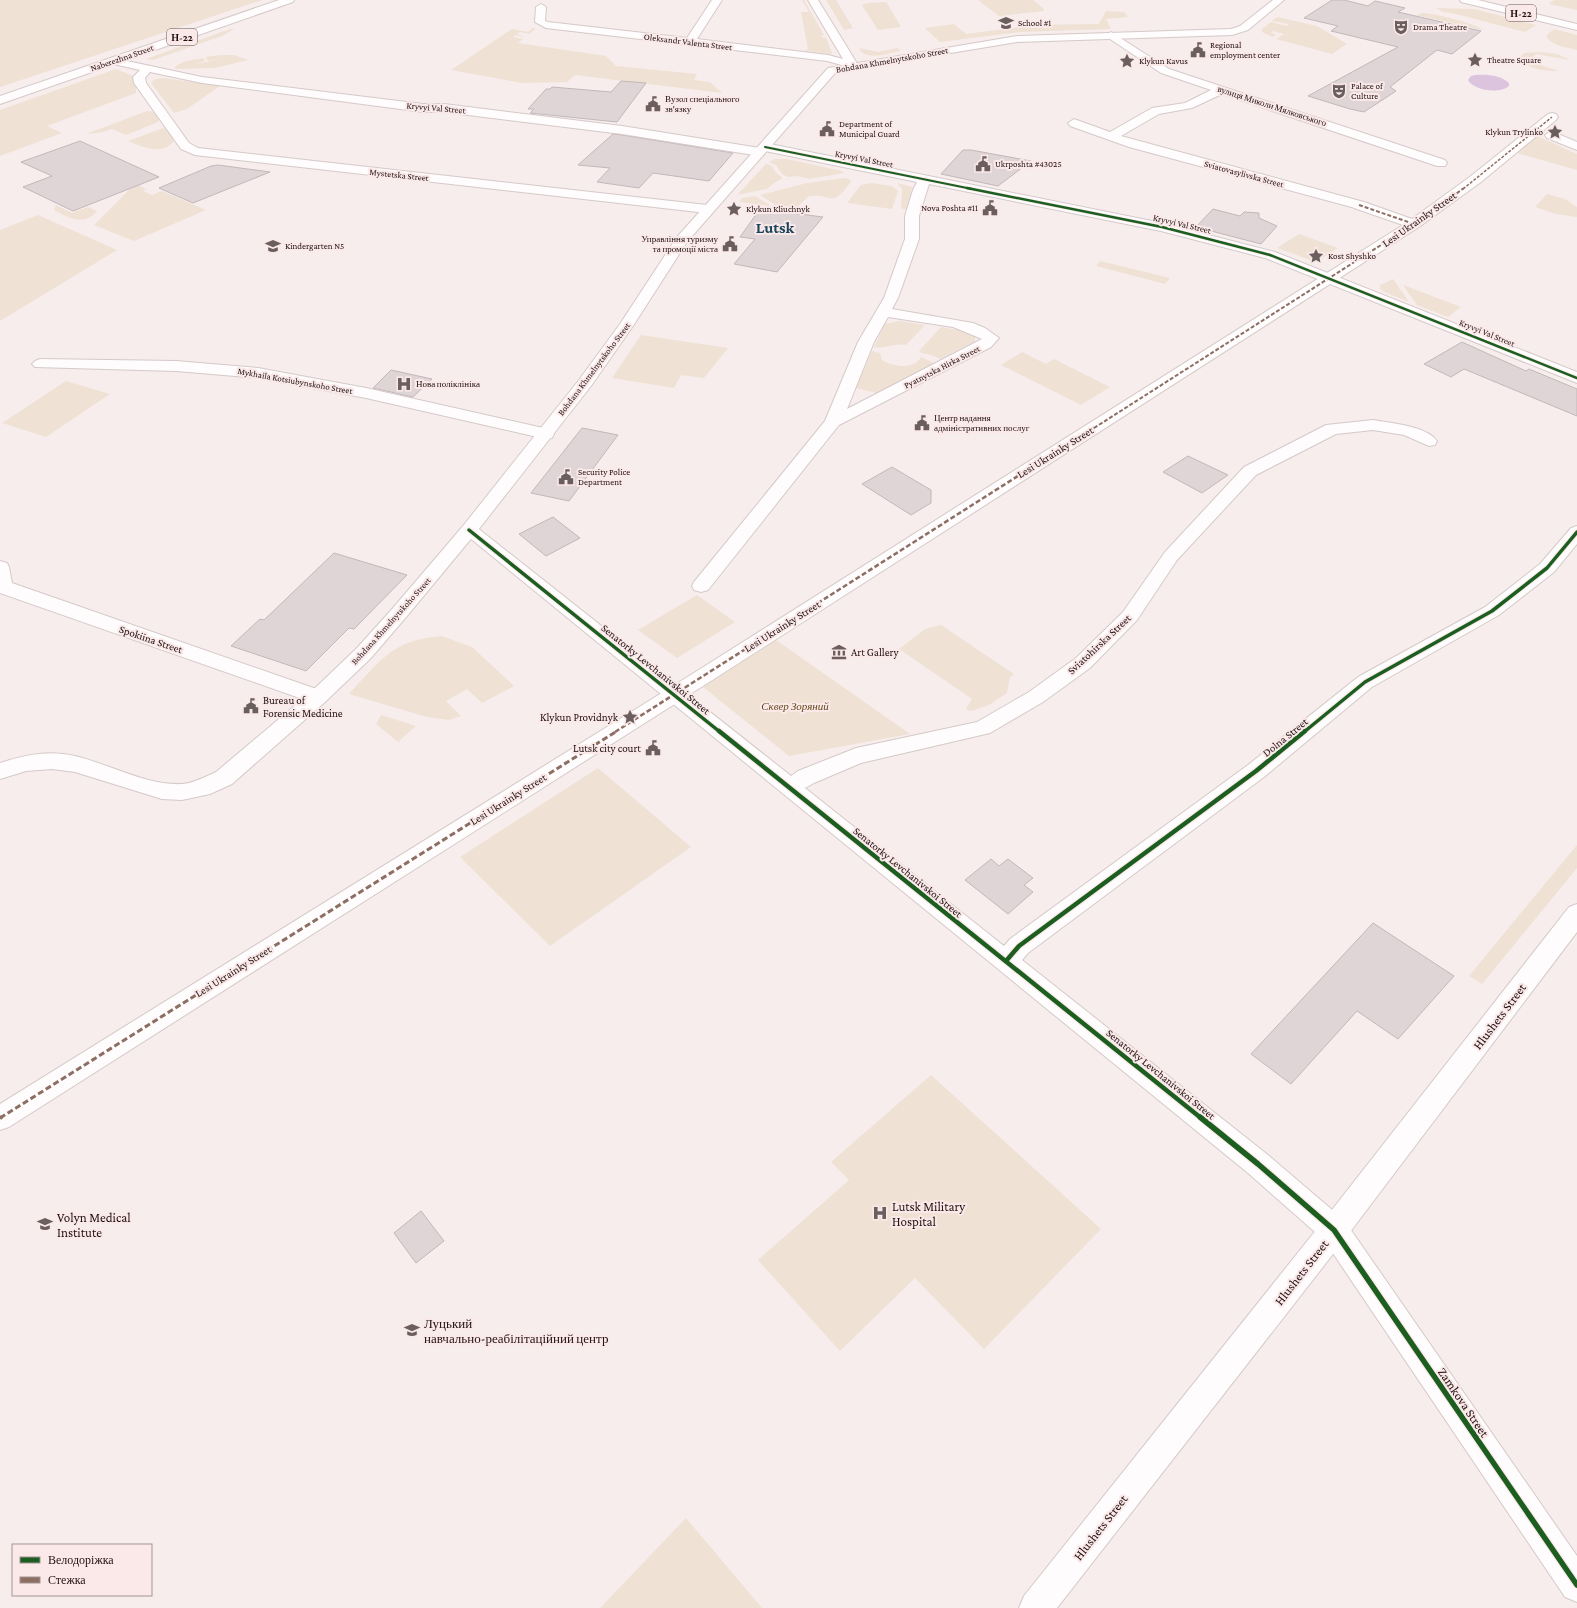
<svg xmlns="http://www.w3.org/2000/svg" width="1577" height="1608" font-family="'Crimson Pro',serif">
  <style>
    .green { fill: #efe1d3 }
    .water { fill: #dcc4df }
    .building { fill: #dfd4d6; stroke: #c2b7ba }
    .lines { fill: none; stroke-linecap: round; stroke-linejoin: round }
    .pedestrian-casing { stroke: #d5c9c9; stroke-width: 2 }
    .minor-casing { stroke: #d5c9c9; stroke-width: 2 }
    .secondary-casing { stroke: #d5c9c9; stroke-width: 2 }
    .primary-casing { stroke: #d5c9c9; stroke-width: 2 }
    .pedestrian { fill: #fefcfc; fill-rule: evenodd }
    .minor { fill: #fefcfc; fill-rule: evenodd }
    .secondary { fill: #fefcfc; fill-rule: evenodd }
    .primary { fill: #fefcfc; fill-rule: evenodd }
    .quiet-far4 { stroke: #8d6e63; stroke-width: 1.5; stroke-dasharray: 3 1.5; stroke-linecap: butt }
    .quiet-far3 { stroke: #8d6e63; stroke-width: 2; stroke-dasharray: 4 2; stroke-linecap: butt }
    .quiet-far2 { stroke: #8d6e63; stroke-width: 2.5; stroke-dasharray: 5 2.5; stroke-linecap: butt }
    .quiet-far1 { stroke: #8d6e63; stroke-width: 3; stroke-dasharray: 6 3; stroke-linecap: butt }
    .quiet { stroke: #8d6e63; stroke-width: 4; stroke-dasharray: 8 4; stroke-linecap: butt }
    .cycleway-far4-casing { stroke: #fbe9e9; stroke-width: 3.5 }
    .cycleway-far3-casing { stroke: #fbe9e9; stroke-width: 4 }
    .cycleway-far2-casing { stroke: #fbe9e9; stroke-width: 5.5 }
    .cycleway-far1-casing { stroke: #fbe9e9; stroke-width: 7 }
    .cycleway-casing { stroke: #fbe9e9; stroke-width: 8 }
    .cycleway-far4 { stroke: #1b5e20; stroke-width: 2 }
    .cycleway-far3 { stroke: #1b5e20; stroke-width: 2.5 }
    .cycleway-far2 { stroke: #1b5e20; stroke-width: 3.5 }
    .cycleway-far1 { stroke: #1b5e20; stroke-width: 4.5 }
    .cycleway { stroke: #1b5e20; stroke-width: 5.5 }
    .labels { text-anchor: middle; stroke-width: 4; stroke-linejoin: round; paint-order: stroke }
    .far-poi-label { font-size: 9px; fill: #1f1111; stroke: #fbe9e9; text-anchor: start }
    .far-street-label { font-size: 9px; fill: #1f1111; stroke: #fbe9e9 }
    .shield { fill: #fbe9e9; stroke: #615252; stroke-width: 1 }
    .shield-label { font-size: 10px; font-weight: bold; fill: #1f1111 }
    .street-label { font-size: 11px; fill: #1f1111; stroke: #fbe9e9 }
    .poi-label { font-size: 11px; fill: #1f1111; stroke: #fbe9e9; text-anchor: start }
    .park-label { font-size: 11px; font-style: italic; fill: #65491a; stroke: #fbe9e9 }
    .near-street-label { font-size: 13px; fill: #1f1111; stroke: #fbe9e9 }
    .near-poi-label { font-size: 13px; fill: #1f1111; stroke: #fbe9e9; text-anchor: start }
    .far-town-label { font-size: 16px; font-weight: bold; fill: #19465b; stroke: #fbe9e9 }
  </style>
  <rect width="100%" height="100%" fill="#f7eded"/>
  <path class="green" d="M0 0H262L0 87Z
    M802 0H804L824 35 821 36 823 38H826L832 53 830 54 805 51 808 49 801 12H809Z
    M826 0H836L853 28 844 30Z
    M978 0H1033L1043 8 1044 11 999 16Z
    M1554 0H1577V10L1549 4Z
    M886 2 887 3 901 27 878 30 862 5 867 3Z
    M1436 8 1474 9 1536 25 1525 32 1452 13 1443 12Z
    M1106 11 1124 12 1128 17 1106 19 1111 29 1021 32 940 42 925 28 954 24 966 34 1028 26 1026 25 1099 24Z
    M1423 13C1432 13 1478 24 1483 30L1416 15Z
    M1277 17 1317 26 1347 44 1332 54 1276 39 1284 34 1273 31 1271 33 1276 34 1273 37 1262 32V29L1271 22 1287 26 1289 24 1272 21Z
    M533 28H536L530 34 520 32 517 34 526 37 516 35 513 37 523 39 518 43 606 56 616 66 697 74 694 80 710 82 722 93 575 75 567 82 522 83 451 70 512 29 528 32Z
    M230 29H234L222 36 153 60 146 59Z
    M1554 29 1577 35V50C1567 47 1551 46 1546 36Z
    M859 48 878 52 897 48 901 51C888 53 866 62 859 48Z
    M1539 52 1557 54 1570 60 1536 54 1528 61 1559 71C1546 71 1527 70 1519 58L1524 53Z
    M220 55H234L248 60 215 68 175 69V67C183 60 193 60 203 58L205 61 194 64 224 59 208 61 206 57Z
    M116 69 135 77 136 93 47 126 62 133 0 156V110Z
    M164 78 220 86 187 109 174 113 151 83 155 79Z
    M147 111 154 112 159 119 158 122 126 135 112 129 103 132 86 134Z
    M163 128 167 129 174 141C162 156 143 147 128 141Z
    M1537 136 1577 154V170L1517 153Z
    M775 159H787L842 171 844 173 809 179 798 176 788 177 782 174 776 165 769 162Z
    M766 164 772 166 776 173 783 178 774 183 767 189 737 195Z
    M844 178 849 179 851 182C830 209 835 194 809 196L797 207 777 206 760 195 807 183Z
    M872 183 892 186 898 191 892 209 847 203 861 185Z
    M897 183 912 187 907 209H902L901 207 902 189Z
    M135 184 146 189 143 191 152 195 162 191 206 210 134 241 94 225Z
    M1547 194 1565 199 1577 207V217L1556 214 1535 207Z
    M755 196 771 206 739 202 742 198Z
    M56 205 72 213 88 207 97 211C84 227 69 218 54 210Z
    M38 215 117 250 0 321V230Z
    M1299 234 1338 248 1316 262 1277 248Z
    M1100 261 1170 278 1165 284 1096 266Z
    M1393 279 1409 302 1382 291 1383 290 1379 289 1381 287 1379 286Z
    M1403 285 1461 307 1448 317 1417 305Z
    M899 321 925 325 906 345C894 343 885 349 874 347L885 324Z
    M941 327 965 331 975 337V341L940 359 931 355 921 353 919 351Z
    M641 335 728 348 704 378 681 375 674 388 612 378Z
    M872 351 880 353 882 360C893 367 914 370 921 357L934 363 876 393 856 388Z
    M1022 352 1046 364 1054 359 1110 387 1081 405 1001 365Z
    M66 381 110 394 46 437 2 423Z
    M697 595 735 622 677 658 638 630Z
    M941 625 1014 674 1010 677 1007 693 989 705 971 711 966 709 972 699 899 649 925 629Z
    M442 636 472 647 514 686 482 703 467 689 446 701 461 716 449 720 427 717 349 694C382 659 392 640 442 636Z
    M776 640 910 734 789 756 703 687Z
    M381 715 416 726 398 742 376 724Z
    M598 768 691 847 550 946 460 857Z
    M1577 845V868L1482 984 1469 976Z
    M931 1075 1101 1229 984 1349 915 1278 840 1351 758 1260 849 1180 831 1162Z
    M686 1518 762 1608H600Z"/>
  <path class="water" d="M1475 75C1487 74 1500 75 1509 83V86C1500 94 1474 91 1468 80L1471 76Z"/>
  <path class="building" d="M1332 0H1344L1368 6 1375 1 1405 8 1398 12 1481 31 1452 54 1437 50 1390 87 1396 91 1364 112 1350 109 1308 96 1398 47 1331 31 1338 26 1304 18Z
    M621 81 646 83 617 122 530 113 534 109H528L546 89H550L552 87 611 92Z
    M613 134 622 135 733 153 709 181 653 173 639 188 597 182 610 168 578 165Z
    M80 141 159 177 73 211 23 187 52 176 21 162Z
    M963 150H971L1031 161 998 186 941 174Z
    M218 165 270 172 193 203 159 188 211 166Z
    M760 209 823 217 777 272 734 264 755 239 740 237Z
    M1213 209 1240 216 1244 212 1259 213V218L1277 226 1261 244 1196 227Z
    M1462 342 1526 371 1529 369 1577 389V416L1464 369 1451 377 1424 364Z
    M391 370 432 379 413 397 373 388Z
    M582 428 618 435 569 501 531 493Z
    M1188 456 1228 475 1202 493 1163 472Z
    M892 467 931 490V503L911 515 862 484Z
    M553 517 580 538 546 556 519 534Z
    M334 553 407 575 354 629 349 628 306 671 231 646 260 619 264 620Z
    M991 859 999 866 1008 859 1033 878 1024 885 1033 892 1008 914 965 880Z
    M1373 923 1454 976 1398 1039 1357 1011 1291 1084 1251 1054Z
    M421 1211 444 1241 416 1263 394 1233Z"/>
  <g class="lines">
    <g class="pedestrian-casing">
      <path id="pedestrian" d="M1552 113 1556 114 1558 117 1556 120 1481 182 1419 227 703 686 9 1127 0 1130V1104L689 676 1403 225 1354 208 1352 205 1354 202H1364L1412 219 1471 176 1548 114Z"/>
    </g>
    <g class="minor-casing">
      <path id="minor" d="M712 0H722L697 39 828 55 843 59 808 0H818L858 65 852 68 827 61 546 28 535 22 536 7 541 4 546 7 545 21 548 22 687 38Z
        M1111 32 1169 69 1445 160 1447 163 1445 166H1437L1222 94 1192 108 1159 114 1121 136 1364 202 1366 205 1364 208 1359 209 1129 147 1070 126 1068 123 1074 119 1110 132 1152 108 1185 103 1211 90 1161 73 1107 37 1106 35Z
        M113 58 202 77 423 104H444L622 126 760 148 761 144 765 143 1162 223 1275 252 1577 372V383L1265 258 1161 231 929 184 919 216V239L898 298 892 309 973 323 985 328 999 338 991 347 839 425 708 590 701 592 694 590 692 586 694 582 825 421 858 342 884 298 905 239V216L913 190 917 182 765 151 764 155 760 156 622 134 444 112H423L202 83 150 72 145 78 146 83 189 143 198 148 707 205 712 206 714 209 712 212 707 213 195 155 181 149 134 83 133 77 140 70 109 63 107 61ZM888 317 953 327 982 339 847 409 874 342Z
        M1551 131 1577 142V150L1547 138 1545 135Z
        M40 359 176 361 258 368 366 388 552 430 554 434 552 438 546 439 366 398 258 378 176 371 35 367 32 364 35 361Z
        M1373 420C1390 423 1427 426 1437 441L1435 445 1429 446 1404 435 1373 430 1336 434 1256 475 1177 560 1137 620 1090 668 1043 702 990 733 861 763 814 783 805 788 1004 946 1010 939 1248 765 1358 677 1485 607 1540 564 1571 528 1577 526V544L1554 572 1499 615 1372 687 1264 777 1028 953 1022 960 1268 1155 1344 1220 1577 1556V1602L1565 1597 1324 1240 1248 1173 460 530 463 526 469 524 475 526 791 776 798 771 856 748 977 722 1029 692 1076 658 1123 612 1165 552 1244 467 1326 425Z
        M0 561 7 563 9 567 12 583 325 692 328 697 325 702 318 704 311 702 0 593Z"/>
    </g>
    <g class="secondary-casing">
      <path id="secondary" d="M1273 0H1284L1248 30 1232 35 1017 42 836 72 687 242 633 326 591 386 475 534 407 616 371 658 325 702 232 784 210 794 182 800 162 799 75 772 52 769 26 771 0 779V763C25 755 49 750 75 756 109 764 147 786 182 784 194 783 205 777 216 772L311 692 357 648 393 608 463 526 579 380 620 324 677 237 828 68 1017 36 1231 29 1240 26Z
        M1577 904V932L1344 1240 1057 1608H1019L1024 1596 1324 1220 1569 907Z"/>
    </g>
    <g class="primary-casing">
      <path id="primary" d="M279 0H294L293 2 0 104V96Z
        M1460 0H1478L1577 24V30L1461 2Z"/>
    </g>
    <use href="#pedestrian" class="pedestrian"/>
    <use href="#minor" class="minor"/>
    <use href="#secondary" class="secondary"/>
    <use href="#primary" class="primary"/>
    <path class="quiet-far4" d="M1463 189 1552 117"/>
    <path class="quiet-far3" d="M1359 205 1414 224
      M1094 428 1414 224 1464 188"/>
    <path class="quiet-far2" d="M615 732 1095 427"/>
    <path class="quiet-far1" d="M0 1118 617 731"/>
    <path class="quiet" d="M0 1118 2 1117"/>
    <g class="cycleway-far4-casing">
      <path id="cycleway-far4" d="M765 147 972 189"/>
    </g>
    <g class="cycleway-far3-casing">
      <path id="cycleway-far3" d="M967 188 1162 227 1270 255 1577 378"/>
    </g>
    <g class="cycleway-far2-casing">
      <path id="cycleway-far2" d="M469 530 720 732
        M1304 732 1365 682 1492 611 1547 568 1577 532"/>
    </g>
    <g class="cycleway-far1-casing">
      <path id="cycleway-far1" d="M719 731 1201 1118
        M1006 961 1019 946 1256 771 1305 731"/>
    </g>
    <g class="cycleway-casing">
      <path id="cycleway" d="M1200 1117 1258 1164 1334 1230 1577 1585"/>
    </g>
    <use href="#cycleway-far4" class="cycleway-far4"/>
    <use href="#cycleway-far3" class="cycleway-far3"/>
    <use href="#cycleway-far2" class="cycleway-far2"/>
    <use href="#cycleway-far1" class="cycleway-far1"/>
    <use href="#cycleway" class="cycleway"/>
  </g>
  <defs>
    <g id="school-bare" transform="scale(1.2)"><path d="M0-5L7-2L0 1L-7-2ZM-4 1L0 2.5L4 1V4Q0 6-4 4Z" fill="#6b5e5e" stroke="#fbe9e9" stroke-width="2.5" paint-order="stroke"/></g>
    <g id="theatre-bare" transform="scale(1.2)"><path d="M-5-5.5Q0-4 5-5.5V0Q5 5 0 6Q-5 5-5 0ZM-3.3-2.5H-1v1.5H-3.3ZM1-2.5H3.3v1.5H1ZM-2.8 1Q0 5.5 2.8 1Z" fill="#6b5e5e" stroke="#fbe9e9" stroke-width="2.5" paint-order="stroke"/></g>
    <g id="civic-bare" transform="scale(1.2)"><path d="M-.6-6.5H3V-4.5H.6V-3L4-1V1h2V6H-6V1h2V-1L-.6-3ZM-1.2 2.5V6h2.4V2.5Z" fill="#6b5e5e" stroke="#fbe9e9" stroke-width="2.5" paint-order="stroke"/></g>
    <g id="sight-bare" transform="scale(1.2)"><path d="M0-6L1.8-2.2L6-1.7L2.9 1.2L3.7 5.4L0 3.3L-3.7 5.4L-2.9 1.2L-6-1.7L-1.8-2.2Z" fill="#6b5e5e" stroke="#fbe9e9" stroke-width="2.5" paint-order="stroke"/></g>
    <g id="hospital-bare" transform="scale(1.2)"><path d="M-5-5h3v3.5h4V-5h3V5h-3V1.5h-4V5h-3Z" fill="#6b5e5e" stroke="#fbe9e9" stroke-width="2.5" paint-order="stroke"/></g>
    <g id="museum-bare" transform="scale(1.2)"><path d="M0-6L6-3V-2H-6V-3ZM-5-1h2V3h-2ZM-1-1h2V3h-2ZM3-1h2V3H3ZM-6 4H6V6H-6Z" fill="#6b5e5e" stroke="#fbe9e9" stroke-width="2.5" paint-order="stroke"/></g>
    <g id="university-bare" transform="scale(1.2)"><path d="M0-5L7-2L0 1L-7-2ZM-4 1L0 2.5L4 1V4Q0 6-4 4Z" fill="#6b5e5e" stroke="#fbe9e9" stroke-width="2.5" paint-order="stroke"/></g>
  </defs>
  <g fill-rule="evenodd">
    <use href="#school-bare" x="1006" y="23"/>
    <use href="#theatre-bare" x="1401" y="27"/>
    <use href="#civic-bare" x="1198" y="50"/>
    <use href="#sight-bare" x="1475" y="60"/>
    <use href="#sight-bare" x="1127" y="61"/>
    <use href="#theatre-bare" x="1339" y="91"/>
    <use href="#civic-bare" x="653" y="104"/>
    <use href="#civic-bare" x="827" y="129"/>
    <use href="#sight-bare" x="1555" y="132"/>
    <use href="#civic-bare" x="983" y="164"/>
    <use href="#civic-bare" x="990" y="208"/>
    <use href="#sight-bare" x="734" y="209"/>
    <use href="#civic-bare" x="730" y="244"/>
    <use href="#school-bare" x="273" y="246"/>
    <use href="#sight-bare" x="1316" y="256"/>
    <use href="#hospital-bare" x="404" y="384"/>
    <use href="#civic-bare" x="922" y="423"/>
    <use href="#civic-bare" x="566" y="477"/>
    <use href="#museum-bare" x="839" y="652"/>
    <use href="#civic-bare" x="251" y="706"/>
    <use href="#sight-bare" x="630" y="717"/>
    <use href="#civic-bare" x="653" y="748"/>
    <use href="#hospital-bare" x="880" y="1213"/>
    <use href="#university-bare" x="45" y="1224"/>
    <use href="#school-bare" x="412" y="1330"/>
  </g>
  <g class="labels">
    <g class="far-poi-label">
      <text x="1018" y="26">School #1</text>
      <text x="1413" y="30">Drama Theatre</text>
      <text x="1210" y="48">Regional<tspan x="1210" dy="10">employment center</tspan></text>
      <text x="1487" y="63">Theatre Square</text>
      <text x="1139" y="64">Klykun Kavus</text>
      <text x="1351" y="89">Palace of<tspan x="1351" dy="10">Culture</tspan></text>
      <text x="665" y="102">Вузол спеціального<tspan x="665" dy="10">зв'язку</tspan></text>
      <text x="839" y="127">Department of<tspan x="839" dy="10">Municipal Guard</tspan></text>
      <text x="1543" y="135" text-anchor="end">Klykun Trylinko</text>
      <text x="995" y="167">Ukrposhta #43025</text>
      <text x="978" y="211" text-anchor="end">Nova Poshta #11</text>
      <text x="746" y="212">Klykun Kliuchnyk</text>
      <text x="718" y="242" text-anchor="end">Управління туризму<tspan x="718" dy="10">та промоції міста</tspan></text>
      <text x="285" y="249">Kindergarten N5</text>
      <text x="1328" y="259">Kost Shyshko</text>
      <text x="416" y="387">Нова поліклініка</text>
      <text x="934" y="421">Центр надання<tspan x="934" dy="10">адміністративних послуг</tspan></text>
      <text x="578" y="475">Security Police<tspan x="578" dy="10">Department</tspan></text>
    </g>
    <g class="far-street-label">
      <text transform="translate(688 42) rotate(7)" y="3">Oleksandr Valenta Street</text>
      <text transform="translate(122 58) rotate(-19)" y="3">Naberezhna Street</text>
      <text transform="translate(892 60) rotate(-10)" y="3">Bohdana Khmelnytskoho Street</text>
      <text transform="translate(1272 106) rotate(18)" y="3">вулиця Миколи Мялковського</text>
      <text transform="translate(436 108) rotate(5)" y="3">Kryvyi Val Street</text>
      <text transform="translate(864 159) rotate(11)" y="3">Kryvyi Val Street</text>
      <text transform="translate(1244 174) rotate(15)" y="3">Sviatovasylivska Street</text>
      <text transform="translate(399 175) rotate(6)" y="3">Mystetska Street</text>
      <text transform="translate(1182 224) rotate(13)" y="3">Kryvyi Val Street</text>
      <text transform="translate(1487 333) rotate(22)" y="3">Kryvyi Val Street</text>
      <text transform="translate(942 367) rotate(-27)" y="3">Pyatnytska Hirka Street</text>
      <text transform="translate(594 369) rotate(-53)" y="3">Bohdana Khmelnytskoho Street</text>
      <text transform="translate(295 381) rotate(10)" y="3">Mykhaila Kotsiubynskoho Street</text>
      <text transform="translate(391 621) rotate(-48)" y="3">Bohdana Khmelnytskoho Street</text>
    </g>
    <g class="shield">
      <rect x="1506" y="5" width="30" height="16" rx="3"/>
      <rect x="167" y="29" width="30" height="16" rx="3"/>
    </g>
    <g class="shield-label">
      <text x="1521" y="17">Н-22</text>
      <text x="182" y="41">Н-22</text>
    </g>
    <g class="street-label">
      <text transform="translate(1419 219) rotate(-35)" y="4">Lesi Ukrainky Street</text>
      <text transform="translate(1055 452) rotate(-32)" y="4">Lesi Ukrainky Street</text>
      <text transform="translate(782 626) rotate(-32)" y="4">Lesi Ukrainky Street</text>
      <text transform="translate(151 639) rotate(19)" y="4">Spokiina Street</text>
      <text transform="translate(1099 644) rotate(-43)" y="4">Sviatohirska Street</text>
      <text transform="translate(656 669) rotate(39)" y="4">Senatorky Levchanivskoi Street</text>
      <text transform="translate(1285 737) rotate(-39)" y="4">Dolna Street</text>
      <text transform="translate(508 799) rotate(-32)" y="4">Lesi Ukrainky Street</text>
      <text transform="translate(908 872) rotate(39)" y="4">Senatorky Levchanivskoi Street</text>
      <text transform="translate(233 971) rotate(-32)" y="4">Lesi Ukrainky Street</text>
      <text transform="translate(1161 1074) rotate(39)" y="4">Senatorky Levchanivskoi Street</text>
    </g>
    <g class="poi-label">
      <text x="851" y="656">Art Gallery</text>
      <text x="263" y="704">Bureau of<tspan x="263" dy="13">Forensic Medicine</tspan></text>
      <text x="618" y="721" text-anchor="end">Klykun Providnyk</text>
      <text x="641" y="752" text-anchor="end">Lutsk city court</text>
    </g>
    <g class="park-label">
      <text x="795" y="710">Сквер Зоряний</text>
    </g>
    <g class="near-street-label">
      <text transform="translate(1499 1016) rotate(-53)" y="5">Hlushets Street</text>
      <text transform="translate(1301 1272) rotate(-52)" y="5">Hlushets Street</text>
      <text transform="translate(1464 1402) rotate(56)" y="5">Zamkova Street</text>
      <text transform="translate(1100 1527) rotate(-52)" y="5">Hlushets Street</text>
    </g>
    <g class="near-poi-label">
      <text x="892" y="1211">Lutsk Military<tspan x="892" dy="15">Hospital</tspan></text>
      <text x="57" y="1222">Volyn Medical<tspan x="57" dy="15">Institute</tspan></text>
      <text x="424" y="1328">Луцький<tspan x="424" dy="15">навчально-реабілітаційний центр</tspan></text>
    </g>
    <g class="far-town-label">
      <text x="775" y="233">Lutsk</text>
    </g>
  </g>
  <rect x="12" y="1544" width="140" height="52" fill="#fbe9e9" stroke="#a39393"/>
  <rect x="20" y="1557" width="20" height="6" fill="#1b5e20" stroke="#a39393"/>
  <text x="48" y="1564" font-size="12" fill="#1f1111">Велодоріжка</text>
  <rect x="20" y="1577" width="20" height="6" fill="#8d6e63" stroke="#a39393"/>
  <text x="48" y="1584" font-size="12" fill="#1f1111">Стежка</text>
</svg>
